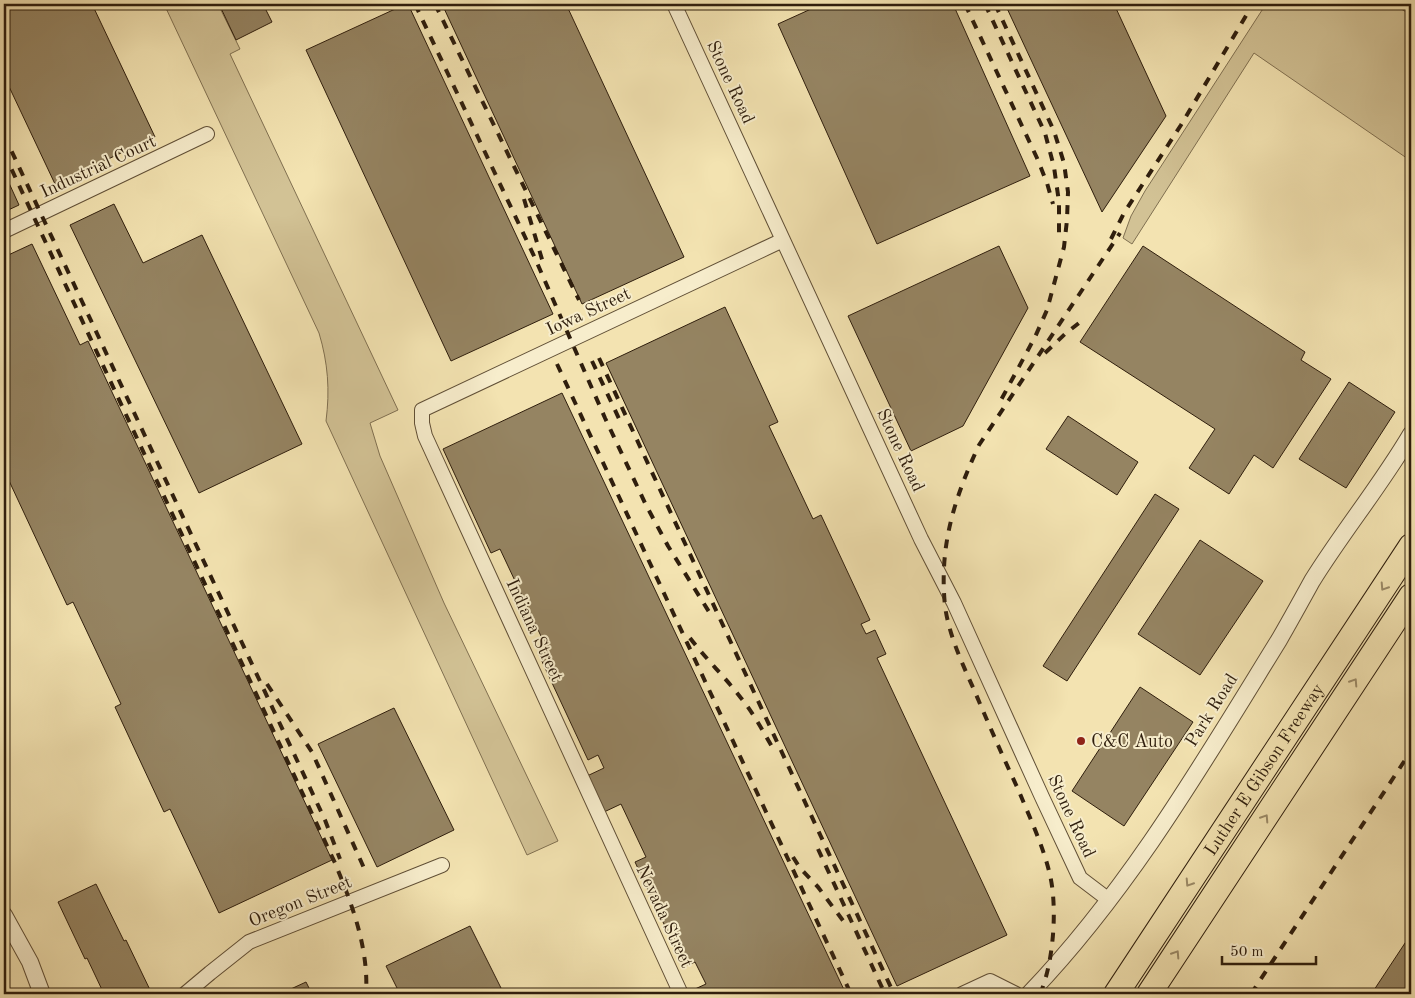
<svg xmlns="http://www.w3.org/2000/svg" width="1415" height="998" font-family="'Old Standard TT',serif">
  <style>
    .green { fill: #d2c295; stroke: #807051 }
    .building { fill: #958462; stroke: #2f1e0d }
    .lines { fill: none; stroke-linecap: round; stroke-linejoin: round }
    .minor-casing { stroke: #604f36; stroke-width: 16 }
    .tertiary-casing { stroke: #604f36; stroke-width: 18 }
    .motorway-casing { stroke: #2f1e0d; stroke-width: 26 }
    .minor { stroke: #f7edcc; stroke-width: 14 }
    .tertiary { stroke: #f7edcc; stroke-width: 16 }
    .motorway { stroke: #f3e3b1; stroke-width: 24 }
    .rail { stroke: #2f1e0d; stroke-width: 4; stroke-dasharray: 9 9; stroke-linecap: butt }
    .oneway { stroke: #9b8a67 }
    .poi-dot { fill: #8f2418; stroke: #f7edcc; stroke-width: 2 }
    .labels { text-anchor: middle; stroke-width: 4; stroke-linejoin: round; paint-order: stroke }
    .street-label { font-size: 18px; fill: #2f1e0d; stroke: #f7edcc }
    .poi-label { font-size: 18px; fill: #2f1e0d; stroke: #f7edcc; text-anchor: start }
  </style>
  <rect width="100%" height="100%" fill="#f3e3b1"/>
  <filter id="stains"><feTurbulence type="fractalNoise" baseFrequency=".004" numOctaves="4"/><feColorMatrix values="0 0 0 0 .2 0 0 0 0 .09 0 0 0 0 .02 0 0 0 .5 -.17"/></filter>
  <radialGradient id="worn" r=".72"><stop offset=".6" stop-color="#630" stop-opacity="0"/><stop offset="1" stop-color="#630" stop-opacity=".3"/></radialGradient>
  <path class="green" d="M164 4H218L240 49 230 54 398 410 370 423 380 456 444 603 558 841 527 855 326 421C330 390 328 363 319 333Z
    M1266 4H1393L1411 15V161L1254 53 1132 244 1123 238 1131 216 1145 191Z"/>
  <path class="building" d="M4 4H92L155 137 55 184 4 76Z
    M219 4H263L272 22 236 40Z
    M406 4H408L553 314 451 361 306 50Z
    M442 4H566L684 257 582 304Z
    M822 4H953L1030 176 877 244 778 24Z
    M1005 4H1114L1166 116 1102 212Z
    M4 172 19 205 4 212Z
    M114 204 143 263 202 235 302 444 199 493 70 225Z
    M32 244 80 345 88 341 332 860 219 913 170 809 164 812 115 707 121 704 73 602 67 605 4 470V257Z
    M999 246 1028 308 963 426 911 451 848 316Z
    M1143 246 1305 352 1301 360 1331 379 1273 468 1254 455 1229 494 1189 468 1215 429 1080 342Z
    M725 307 778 422 769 426 813 519 821 515 870 620 861 624 866 634 875 630 886 654 877 658 1007 935 897 986 606 363Z
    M1349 382 1395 412 1346 488 1299 459Z
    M562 393 846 994H697L695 989 706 984 695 962 684 967 635 862 646 857 621 804 604 812 587 776 604 768 598 755 588 760 539 655 548 651 500 549 491 553 443 449Z
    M1068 416 1138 462 1117 495 1046 449Z
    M1155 494 1179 509 1067 681 1043 666Z
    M1200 540 1263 581 1200 675 1138 634Z
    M1140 687 1193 722 1124 826 1072 791Z
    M394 708 454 830 377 867 318 744Z
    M96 884 124 941 126 940 152 994H104L87 958 85 959 58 902Z
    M470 926 504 994H400L386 966Z
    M1411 934V994H1373L1372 993Z
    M306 982 312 994H280Z"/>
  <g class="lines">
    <g class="minor-casing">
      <path id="minor" d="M674 4 921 539 954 603 1042 797 1080 878 1109 900
        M4 231 207 134
        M185 994 210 973 249 942 442 865
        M681 994 425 436 422 423V410L783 240
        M962 994 990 981 1016 994"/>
    </g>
    <g class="tertiary-casing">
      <path id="tertiary" d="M4 915 30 962 42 994
        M1029 994C1129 890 1203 763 1279 640 1290 621 1301 601 1312 581 1343 531 1381 485 1411 434"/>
    </g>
    <g class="motorway-casing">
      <g id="motorway">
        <path id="s1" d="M1116 994 1411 546"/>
        <path d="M1149 994 1411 596"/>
      </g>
    </g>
    <use href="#minor" class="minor"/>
    <use href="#tertiary" class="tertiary"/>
    <use href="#motorway" class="motorway"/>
    <path class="rail" d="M415 4 534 256 605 418 646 505 668 546 711 615
      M435 4 579 300
      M965 4 1037 158 1047 183 1053 204
      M985 4 1045 133 1054 167 1059 202V239
      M995 4 1054 131 1064 163 1068 192 1067 220 1064 247 1047 310 1035 337 1001 400
      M4 135 325 820 340 859
      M4 153 335 863C352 904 369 949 366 994
      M524 199 544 266
      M1111 239 1124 213 1181 125 1253 4
      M1045 353 1065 334 1084 319
      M599 358 894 994
      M592 361 622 425
      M557 364 851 994
      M690 638C706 659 725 677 741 698 754 714 764 733 775 752
      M267 684 312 752 364 868
      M818 849 885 994
      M793 857 800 868 818 887 847 926
      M1040 994C1054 962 1058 904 1049 871 1042 843 1029 816 1018 789 1003 757 989 725 975 692 963 665 949 636 945 606 939 546 954 499 979 445L1120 233
      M1251 994 1411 751"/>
  </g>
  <defs><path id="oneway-chevron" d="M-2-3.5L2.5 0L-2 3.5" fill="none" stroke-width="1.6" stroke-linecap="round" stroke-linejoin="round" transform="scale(1.25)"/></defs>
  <g class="oneway">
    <use href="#oneway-chevron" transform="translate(1384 587) rotate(123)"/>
    <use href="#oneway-chevron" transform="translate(1354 682) rotate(-57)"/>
    <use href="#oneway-chevron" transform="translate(1265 818) rotate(-57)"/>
    <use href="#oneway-chevron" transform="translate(1189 883) rotate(123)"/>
    <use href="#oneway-chevron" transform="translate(1176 954) rotate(-57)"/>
  </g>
  <circle class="poi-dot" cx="1081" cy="741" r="5"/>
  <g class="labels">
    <g class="street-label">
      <text transform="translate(731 82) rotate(65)" y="6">Stone Road</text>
      <text transform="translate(98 166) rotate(-25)" y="6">Industrial Court</text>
      <text transform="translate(588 311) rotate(-25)" y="6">Iowa Street</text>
      <text transform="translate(901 450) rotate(65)" y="6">Stone Road</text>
      <text transform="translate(535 630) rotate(65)" y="6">Indiana Street</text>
      <text transform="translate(1211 710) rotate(-58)" y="6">Park Road</text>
      <text dy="6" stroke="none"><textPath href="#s1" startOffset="269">Luther E Gibson Freeway</textPath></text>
      <text transform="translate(1072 816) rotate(65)" y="6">Stone Road</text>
      <text transform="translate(300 901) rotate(-22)" y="6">Oregon Street</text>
      <text transform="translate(665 916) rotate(65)" y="6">Nevada Street</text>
    </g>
    <g class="poi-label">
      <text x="1091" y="747">C&amp;C Auto</text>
    </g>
  </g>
  <rect width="1415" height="998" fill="none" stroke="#f3e3b1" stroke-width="20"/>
  <rect x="5" y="5" width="1405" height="988" fill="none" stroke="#2f1e0d" stroke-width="2.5"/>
  <rect x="10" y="10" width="1395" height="978" fill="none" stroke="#2f1e0d"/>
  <path d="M1222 956v8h94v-8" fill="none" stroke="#2f1e0d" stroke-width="2.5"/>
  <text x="1230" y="956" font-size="15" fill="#2f1e0d" stroke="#f7edcc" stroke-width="4" paint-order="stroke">50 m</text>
  <rect width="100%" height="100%" filter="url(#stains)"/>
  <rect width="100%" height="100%" fill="url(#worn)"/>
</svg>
